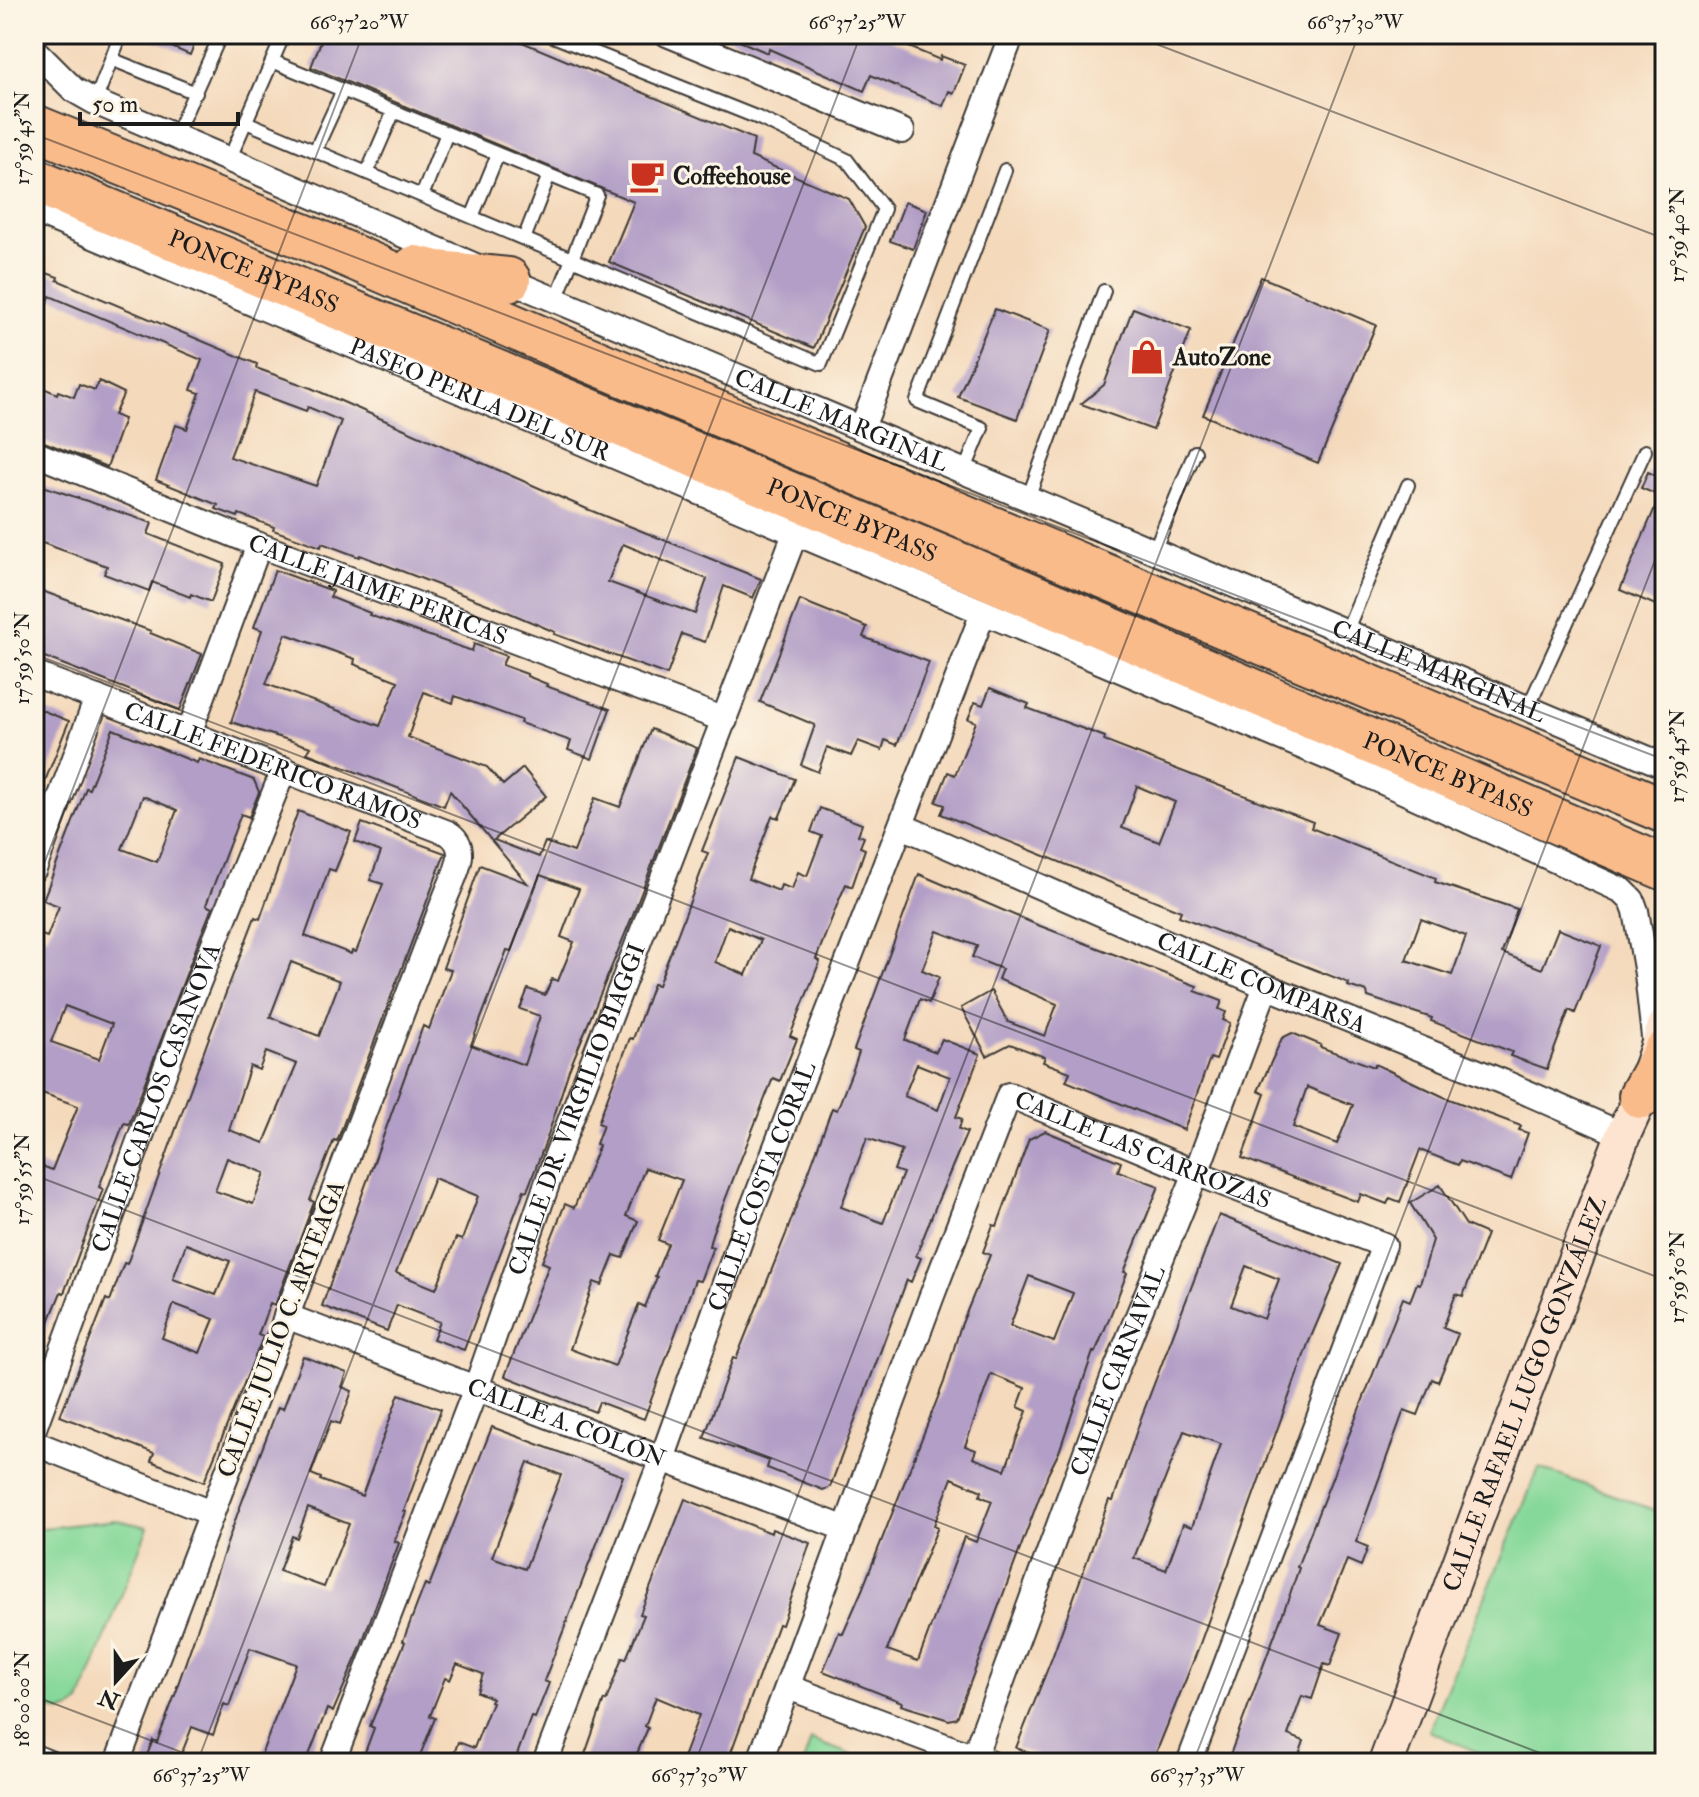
<svg xmlns="http://www.w3.org/2000/svg" width="1699" height="1797" font-family="'IM FELL Double Pica',serif">
  <style>
    .green { fill: #85d899; stroke: #507a5a; stroke-width: 2 }
    .building { fill: #b29ec6; fill-rule: evenodd }
    .lines { fill: none; stroke-linecap: round; stroke-linejoin: round }
    .lane-casing { stroke: #3c3834; stroke-width: 16 }
    .street-casing { stroke: #3c3834; stroke-width: 28 }
    .secondary-casing { stroke: #3c3834; stroke-width: 38 }
    .highway-casing { stroke: #3c3834; stroke-width: 48 }
    .lane { stroke: #fff; stroke-width: 12 }
    .street { stroke: #fff; stroke-width: 24 }
    .secondary { stroke: #fde4d1; stroke-width: 34 }
    .highway { stroke: #fabb8b; stroke-width: 44 }
    .ticks { fill: none; stroke: #1c1c1c; stroke-width: 2; stroke-opacity: 0.45 }
    .labels { text-anchor: middle; stroke-width: 6; stroke-linejoin: round; paint-order: stroke }
    .poi-label { font-size: 24px; font-weight: bold; fill: #1c1c1c; stroke: #fcf5e5; text-anchor: start }
    .street-label { font-size: 24px; fill: #1c1c1c; stroke: #fcf5e5 }
    .neatline { fill: none; stroke: #1c1c1c; stroke-width: 3 }
    .ticks-label { font-size: 20px; text-anchor: middle; fill: #1c1c1c }
  </style>
  <rect width="100%" height="100%" fill="#fcf5e5"/>
  <filter id="ink" filterUnits="userSpaceOnUse"><feTurbulence type="fractalNoise" baseFrequency=".0125" numOctaves="2"/><feDisplacementMap in="SourceGraphic" scale="16" xChannelSelector="R" yChannelSelector="G"/><feConvolveMatrix kernelMatrix="1 2 1 2 8 2 1 2 1" color-interpolation-filters="sRGB"/></filter>
  <filter id="wash" filterUnits="userSpaceOnUse"><feTurbulence type="fractalNoise" baseFrequency=".006" numOctaves="4" result="noise"/><feDisplacementMap in="SourceGraphic" scale="32" xChannelSelector="R" yChannelSelector="G"/><feGaussianBlur stdDeviation="1.8" result="paint"/><feColorMatrix in="noise" values="0 0 0 0 0 0 0 0 0 0 0 0 0 0 0 0 0 1.4 0 .05"/><feComposite in="paint" operator="in"/></filter>
  <g filter="url(#wash)">
    <rect width="100%" height="100%" fill="#f4d9bb"/>
    <path class="green" d="M1539 1468 1665 1514V1763H1502L1429 1731Z
      M116 1520 148 1527 80 1702C65 1718 52 1711 34 1703V1529Z
      M811 1740 861 1758 859 1763H803Z"/>
    <g id="blocks">
      <path class="building" d="M141 34H198L190 55Z
        M324 34H503L754 139 751 157 849 199 865 227 814 348 609 262 634 202 311 67Z
        M723 34H878L940 60 941 56 965 65 954 93 949 91 943 106 871 75 864 91 769 49 768 53Z
        M905 202 927 210 913 249 890 241Z
        M41 271 58 277 57 280 257 364 256 368 311 388 587 509 761 579 753 598 724 586 705 642 682 634 667 675 554 634 555 632 503 610 360 555 359 557 322 543 321 547 273 530 274 527 239 514 238 517 216 509 218 505 156 480 176 425 187 429 200 393 191 390 202 360 50 296 34 334V289ZM255 392 306 411 308 407 341 421 316 486 230 457ZM623 544 707 579 695 614 608 582Z
        M1261 277 1376 325 1318 463 1203 415Z
        M1133 308 1191 330 1153 430 1081 404 1104 385Z
        M995 309 1050 330 1017 419 958 397Z
        M99 381 124 393 114 415 124 419 107 467 34 438V398L39 386 57 394 58 391 74 397 79 384 95 390Z
        M1648 472 1665 480V609L1620 590 1660 496 1641 488Z
        M34 483 152 523 148 534 225 564 211 602 191 594 190 597 152 582 149 591 104 574 107 566 34 540Z
        M275 570 333 591 330 597 370 613 369 615 472 651 474 644 506 656 502 665 527 674V676L547 684 546 686 610 709 592 759 568 750 571 741 520 723 521 720 455 696 453 703 424 692 408 737 487 767 503 785 523 768 546 796 494 840 539 857 545 842 574 852 595 798 620 807 651 729 697 748 630 922 569 1070 547 1138 527 1191 524 1190 464 1350 433 1339 440 1322 397 1305 387 1331 322 1306 423 1026 429 1029 451 970 443 968 480 865 527 883 450 791 444 806 307 753 311 747 231 722 262 630 254 627ZM286 634 355 659 354 664 398 681 380 726 266 684ZM540 875 579 889 561 937 574 942 558 981 552 979 545 995 528 989 520 1009 540 1016 524 1065 471 1045 507 950 511 951ZM434 1178 478 1196 462 1240 456 1238 436 1289 396 1273Z
        M34 588 151 631 150 633 202 654 180 710 34 653Z
        M800 600 867 627 863 637 929 662 897 745 885 740 882 750 858 741 851 756 827 747 818 772 801 765 815 725 760 702Z
        M990 688 1029 704 1027 708 1105 737 1104 741 1313 822 1311 828 1436 878 1435 882 1517 909 1502 953 1542 969 1558 929 1601 946 1575 1013 1569 1010 1547 1069 1510 1056 1512 1052 1431 1021 1432 1018 1368 997 1367 992 1348 986 1349 983 1179 916 1181 911 941 814 945 805 936 802 948 772 955 775 976 722 968 719 975 702 983 705ZM1137 786 1175 802 1159 842 1122 828ZM1421 919 1466 936 1452 975 1406 960Z
        M34 707 69 721 35 806H34Z
        M113 729 197 763 199 759 254 780 259 792 249 817 241 814 206 905 212 908 201 935 129 1124 124 1123 99 1187 103 1189 64 1293 61 1292 35 1356 34 1163 52 1170 78 1106 34 1090V946L39 934 47 937 59 906 43 900 86 788 89 789ZM143 796 177 810 157 862 122 849ZM65 1006 112 1024 99 1059 51 1042Z
        M739 757 795 779 779 818 772 816 748 879 779 891 781 885 792 889 798 872 807 876 822 836 811 832 820 808 862 824 858 835 864 837 860 847 865 849 852 887 846 884 839 900 816 959 820 961 790 1036 797 1039 780 1081 773 1078 737 1169 712 1234 709 1246 713 1247 700 1281 695 1280 644 1419 599 1402 595 1412 505 1376 549 1265 542 1262 565 1204 574 1208 599 1145 596 1144 603 1125 598 1123 630 1038 633 1039 653 984 658 985 683 920 708 853 702 851ZM728 926 761 940 746 975 715 962ZM645 1168 682 1180 658 1240 668 1244 655 1276 657 1277 645 1307 639 1304 615 1366 570 1349 594 1282 602 1285 614 1255 623 1258 638 1221 626 1216Z
        M298 811 351 832 335 871 329 869 305 936 351 954 352 951 356 952 383 884 370 880 381 852 355 842 362 823 445 853 337 1141 334 1140 310 1200 314 1202 275 1305 270 1303 258 1335 263 1337 204 1482 151 1461 154 1453 60 1416 106 1299 110 1301 124 1263 127 1264 211 1032 255 917 260 919ZM291 962 340 981 319 1036 270 1017ZM266 1052 297 1064 264 1143 229 1130 250 1066 259 1070ZM227 1158 265 1173 253 1204 215 1191ZM186 1244 230 1261 216 1295 173 1279ZM174 1304 214 1319 200 1353 162 1338Z
        M919 874 1035 924 1197 986 1195 991 1222 1001 1219 1009 1226 1012 1223 1020 1230 1023 1216 1060 1210 1058 1184 1130 1066 1081 1070 1072 1043 1062 1045 1057 1010 1044 987 1056 961 1008 991 991 1008 1022 1045 1036 1057 1004 998 979 1002 969 972 957 977 946 937 931 922 970 939 977 929 1003 920 999 905 1040 936 1052 942 1039 980 1054 956 1117 962 1119 959 1129 967 1132 939 1198 916 1256 921 1258 911 1282 907 1280 830 1487 823 1490 767 1468 769 1461 704 1438 733 1358 736 1359 786 1234 832 1108 837 1110 855 1064 859 1052 854 1050ZM917 1064 950 1077 938 1110 904 1096ZM867 1138 902 1150 894 1170 903 1173 883 1223 841 1207Z
        M1292 1033 1321 1045 1320 1047 1374 1067 1375 1064 1444 1097 1521 1126 1519 1130 1528 1133 1511 1180 1460 1161 1458 1165 1420 1150 1400 1202 1390 1198 1387 1204 1361 1194 1358 1202 1242 1158 1265 1094 1258 1091 1282 1038ZM1307 1087 1353 1105 1337 1144 1293 1127Z
        M1045 1131 1121 1162 1118 1171 1159 1186 1124 1272 1127 1273 1113 1309 1095 1353 1093 1352 1059 1452 1048 1474 957 1718 949 1720 901 1705 902 1702 823 1671 839 1632 843 1634 862 1590 944 1382 960 1328 988 1260 990 1255 983 1252 993 1225 997 1226 1029 1139ZM1029 1276 1073 1293 1054 1342 1010 1326ZM991 1374 1025 1388 1018 1407 1027 1411 1005 1470 973 1458 976 1450 965 1446ZM952 1478 982 1491 980 1496 992 1501 976 1542 964 1537 918 1661 887 1650 938 1527 934 1525Z
        M1440 1185 1466 1225 1487 1234 1463 1296 1456 1294 1443 1328 1458 1334 1438 1382 1432 1379 1418 1415 1404 1410 1356 1542 1368 1547 1361 1566 1347 1560 1320 1625 1342 1633 1330 1666 1324 1664 1312 1699 1302 1696 1288 1735 1304 1741 1296 1763H1227L1290 1594 1299 1568 1297 1567 1403 1298 1410 1301 1417 1283 1420 1284 1433 1240 1410 1203Z
        M1219 1215 1342 1264 1308 1344 1197 1652 1152 1763H1056L1016 1748 1052 1658 1109 1500 1113 1501 1141 1418ZM1246 1266 1279 1279 1264 1319 1231 1306ZM1184 1431 1221 1444 1192 1527 1183 1524 1166 1570 1134 1558Z
        M303 1356 347 1373 342 1387 352 1391 340 1424 331 1421 311 1474 321 1478 320 1480 362 1496 399 1394 441 1409 404 1511 406 1512 394 1541 399 1543 357 1656 333 1712 327 1709 306 1763H258L296 1664 250 1648 229 1706 224 1704 213 1735 192 1727 178 1763H144L153 1740 157 1742 178 1687H177L237 1515 278 1407 283 1409ZM308 1508 349 1524 324 1587 279 1571 292 1536 297 1538Z
        M492 1427 623 1476 544 1681 549 1683 535 1718 531 1717 514 1763H451L458 1742 474 1748 492 1702 490 1701 492 1698 477 1692 483 1674 457 1664 450 1680 445 1678 430 1716 435 1718 417 1763H361L374 1728 370 1726 405 1642 403 1641 425 1584 429 1586ZM528 1462 561 1475 525 1569 492 1557Z
        M685 1499 771 1533 772 1529 810 1543 782 1625 778 1624 727 1763H681L699 1715 656 1697 645 1726 648 1728 633 1763H582L604 1700 606 1701 622 1658 626 1659 644 1615 640 1614Z"/>
    </g>
  </g>
  <g filter="url(#ink)">
    <use href="#blocks" fill-opacity="0" stroke="#3c3834" stroke-width="2"/>
    <g class="lines">
      <g class="lane-casing">
        <path id="lane" d="M111 59 196 93
          M272 61 597 195 556 300
          M95 102 121 34
          M246 122 821 364 884 209 847 160 761 119 548 34
          M175 136 221 34
          M315 151 343 90
          M229 160 284 34
          M367 173 394 111
          M422 196 447 133
          M472 217 498 154
          M524 239 549 175
          M964 472 982 428 917 401 1005 170
          M1028 498 1104 291
          M1154 551 1195 452
          M1346 632 1408 485
          M1528 708 1645 451"/>
      </g>
      <g class="street-casing">
        <g id="street">
          <path d="M667 34 902 131"/>
          <path id="s1" d="M34 50 74 90 95 102 508 280 1665 766"/>
          <path id="s2" d="M34 211 1348 766 1623 891 1632 900 1636 911 1647 974 1655 1046"/>
          <path d="M862 428 1012 34"/>
          <path id="s3" d="M34 453 259 545 725 720"/>
          <path id="s4" d="M34 674 448 833C472 848 454 875 446 896L117 1763"/>
          <path d="M189 733 259 545"/>
          <path id="s5" d="M902 826 1266 986 1503 1082 1623 1135"/>
          <path d="M34 869 97 698"/>
          <path id="s6" d="M286 1316 846 1529"/>
          <path id="s7" d="M34 1428 186 1013 284 769"/>
          <path d="M34 1443 211 1513"/>
          <path d="M788 1687 990 1763"/>
          <path d="M34 1757 49 1763"/>
          <path id="s8" d="M974 1757 1116 1370 1196 1173 1266 986"/>
          <path id="s9" d="M332 1763 476 1388 557 1155 801 518"/>
          <path id="s10" d="M545 1763 662 1459 745 1227 983 613"/>
          <path id="s11" d="M759 1763 931 1298 1009 1095 1196 1173 1384 1245 1189 1763"/>
        </g>
      </g>
      <g class="secondary-casing">
        <g id="secondary">
          <path id="s12" d="M1386 1763 1480 1509 1623 1135 1641 1096 1665 1026"/>
        </g>
      </g>
      <g class="highway-casing">
        <g id="highway">
          <path d="M34 127 332 248 583 357 1665 811"/>
          <path id="s13" d="M34 180 964 567 1665 868"/>
          <path d="M415 268 437 273 508 280"/>
          <path d="M1641 1096 1665 1053"/>
        </g>
      </g>
      <use href="#lane" class="lane"/>
      <use href="#street" class="street"/>
      <use href="#secondary" class="secondary"/>
      <use href="#highway" class="highway"/>
    </g>
  </g>
  <path class="ticks" d="M1130 34 1665 239M34 134 1665 760M34 654 1665 1280M34 890 363 34M34 1175 1566 1763M34 1696 210 1763M197 1763 861 34M695 1763 1359 34M1193 1763 1665 534"/>
  <defs>
    <g id="cafe-bare" transform="scale(2.76)"><path d="M-5.5-4.5H6V0H3Q3 3.5 0 3.5H-2.5Q-5.5 3.5-5.5 0ZM3-3.2v2h1.7v-2ZM-6 4.5H4V6H-6Z" fill="#c8321e" stroke="#fcf5e5" stroke-width="2.5" paint-order="stroke"/></g>
    <g id="shop-bare" transform="scale(2.76)"><path d="M-5-2.5h2.3a2.7 3.5 0 0 1 5.4 0H5L5.5 6h-11ZM-1.5-2.5h3a1.5 2.3 0 0 0-3 0Z" fill="#c8321e" stroke="#fcf5e5" stroke-width="2.5" paint-order="stroke"/></g>
  </defs>
  <g fill-rule="evenodd">
    <use href="#cafe-bare" x="647" y="176"/>
    <use href="#shop-bare" x="1147" y="357"/>
  </g>
  <g class="labels">
    <g class="poi-label">
      <text x="673" y="184">Coffeehouse</text>
      <text x="1173" y="365">AutoZone</text>
    </g>
    <g class="street-label">
      <text dy="8" stroke="none"><textPath href="#s13" startOffset="238">PONCE BYPASS</textPath></text>
      <text dy="8" stroke="none"><textPath href="#s2" startOffset="484">PASEO PERLA DEL SUR</textPath></text>
      <text dy="8" stroke="none"><textPath href="#s1" startOffset="892">CALLE MARGINAL</textPath></text>
      <text dy="8" stroke="none"><textPath href="#s13" startOffset="886">PONCE BYPASS</textPath></text>
      <text dy="8" stroke="none"><textPath href="#s3" startOffset="370">CALLE JAIME PERICAS</textPath></text>
      <text dy="8" stroke="none"><textPath href="#s1" startOffset="1540">CALLE MARGINAL</textPath></text>
      <text dy="8" stroke="none"><textPath href="#s4" startOffset="256">CALLE FEDERICO RAMOS</textPath></text>
      <text dy="8" stroke="none"><textPath href="#s13" startOffset="1534">PONCE BYPASS</textPath></text>
      <text dy="8" stroke="none"><textPath href="#s5" startOffset="392">CALLE COMPARSA</textPath></text>
      <text dy="8" stroke="none"><textPath href="#s7" startOffset="352">CALLE CARLOS CASANOVA</textPath></text>
      <text dy="8" stroke="none"><textPath href="#s9" startOffset="698">CALLE DR. VIRGILIO BIAGGI</textPath></text>
      <text dy="8" stroke="none"><textPath href="#s11" startOffset="858">CALLE LAS CARROZAS</textPath></text>
      <text dy="8" stroke="none"><textPath href="#s10" startOffset="616">CALLE COSTA CORAL</textPath></text>
      <text transform="translate(281 1329) rotate(-69)" y="8">CALLE JULIO C. ARTEAGA</text>
      <text dy="8" stroke="none"><textPath href="#s8" startOffset="412">CALLE CARNAVAL</textPath></text>
      <text dy="8" stroke="none"><textPath href="#s12" startOffset="394">CALLE RAFAEL LUGO GONZÁLEZ</textPath></text>
      <text dy="8" stroke="none"><textPath href="#s6" startOffset="300">CALLE A. COLÓN</textPath></text>
    </g>
  </g>
  <rect width="1699" height="1797" fill="none" stroke="#fcf5e5" stroke-width="88"/>
  <g transform="translate(116 1681) rotate(201)" stroke="#fcf5e5" stroke-width="6" paint-order="stroke">
  <path d="M0-6L14 30L0 20L-14 30Z" fill="#1c1c1c"/>
  <text y="-12" font-size="22" font-weight="bold" text-anchor="middle" fill="#1c1c1c">N</text>
  </g>
  <path d="M80 112v12h158v-12" fill="none" stroke="#1c1c1c" stroke-width="4"/>
  <text x="92" y="112" font-size="24" fill="#1c1c1c" stroke="#fcf5e5" stroke-width="6" paint-order="stroke">50 m</text>
  <rect x="44" y="44" width="1611" height="1709" class="neatline"/>
  <g class="ticks-label">
    <text x="359" y="29">66°37'20"W</text>
    <text x="857" y="29">66°37'25"W</text>
    <text x="1355" y="29">66°37'30"W</text>
    <text transform="translate(22 138) rotate(-90)" y="7">17°59'45"N</text>
    <text transform="translate(1677 235) rotate(-90)" y="7">17°59'40"N</text>
    <text transform="translate(22 658) rotate(-90)" y="7">17°59'50"N</text>
    <text transform="translate(1677 756) rotate(-90)" y="7">17°59'45"N</text>
    <text transform="translate(22 1179) rotate(-90)" y="7">17°59'55"N</text>
    <text transform="translate(1677 1277) rotate(-90)" y="7">17°59'50"N</text>
    <text transform="translate(22 1699) rotate(-90)" y="7">18°00'00"N</text>
    <text x="201" y="1782">66°37'25"W</text>
    <text x="699" y="1782">66°37'30"W</text>
    <text x="1197" y="1782">66°37'35"W</text>
  </g>
</svg>
